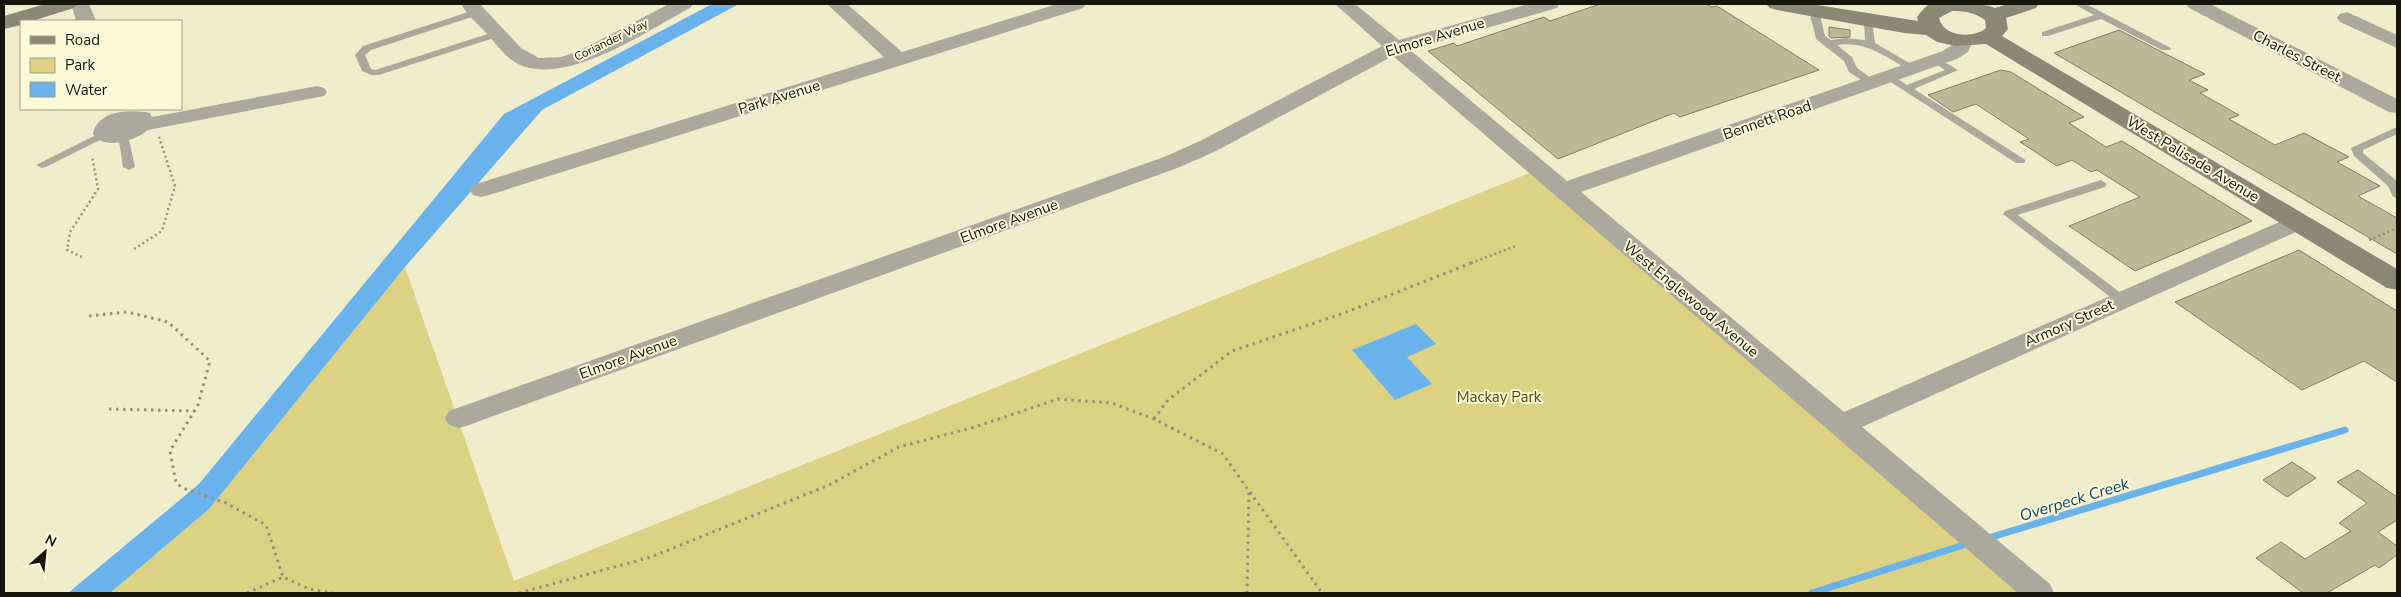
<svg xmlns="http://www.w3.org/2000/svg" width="2401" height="597" font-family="'Nunito Sans',sans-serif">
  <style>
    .green { fill: #dbd284 }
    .water { fill: #69b2ec }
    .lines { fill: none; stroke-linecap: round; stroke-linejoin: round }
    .stream { stroke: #69b2ec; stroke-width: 7 }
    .building { fill: #bbb899; stroke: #827f61 }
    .path-far1 { stroke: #939179; stroke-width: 2.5; stroke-dasharray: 2 3; stroke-linecap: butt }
    .path { stroke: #939179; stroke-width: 3; stroke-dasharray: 2.5 4.5; stroke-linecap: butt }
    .lane { fill: #aaa99b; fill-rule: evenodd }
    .street { fill: #aaa99b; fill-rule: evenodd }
    .secondary { fill: #8b8975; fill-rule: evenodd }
    .labels { text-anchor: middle; stroke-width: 4; stroke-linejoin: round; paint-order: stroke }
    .far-street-label { font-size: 12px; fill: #161509; stroke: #fdfada }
    .street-label { font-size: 15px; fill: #161509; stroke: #fdfada }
    .park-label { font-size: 15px; fill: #534b00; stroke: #fdfada }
    .water-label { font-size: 16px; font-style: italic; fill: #0d456b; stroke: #fdfada }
  </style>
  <rect width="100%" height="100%" fill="#f0edcc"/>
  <path class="green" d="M1537 170 2026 593H110L209 509 405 267 514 581Z"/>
  <path class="water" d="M712 4H739L542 110 405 267 209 509 110 593H68L199 484 504 114Z
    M1416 324 1436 344 1407 357 1432 384 1395 400 1352 350Z"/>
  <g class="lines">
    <path class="stream" d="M1985 539 2345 430
      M1812 593 1970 543"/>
  </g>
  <path class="building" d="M1600 4H1706L1712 7 1717 6 1819 70 1680 117 1674 113 1558 159 1428 51 1454 43 1457 46 1544 17 1550 21Z
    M1829 27 1850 30V37L1831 38 1829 36Z
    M2119 30 2205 74 2189 80 2208 90 2200 93 2239 115 2229 119 2275 145 2304 133 2349 157 2337 162 2380 186 2358 196 2397 218V254L2054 53Z
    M2001 70 2011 72 2084 117 2069 123 2106 147 2122 141 2252 221 2135 271 2069 226 2140 197 2097 170 2091 172 2072 160 2057 166 2020 142 2029 139 1976 104 1953 112 1928 95Z
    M2299 250 2397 311V382L2364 361 2302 390 2175 302Z
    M2292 462 2316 478 2287 497 2263 480Z
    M2358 470 2397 497V520L2378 532 2397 546V555L2379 568 2375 565 2327 593H2303L2256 558 2281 542 2305 559 2351 531 2339 523 2367 503 2337 482Z"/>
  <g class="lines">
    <path class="path-far1" d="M2369 240 2397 228
      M134 249 162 231 175 186 159 137
      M82 257 67 250 70 232 98 189 92 156
      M1471 263 1516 246"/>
    <path class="path" d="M89 316 127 312 168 322 210 361 198 405 170 451 176 483 183 488 226 503 266 525 283 577
      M109 409 194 411
      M1154 419 1168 400 1232 351 1344 313 1474 262
      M1250 492 1322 593
      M247 593 283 577 309 589 333 593
      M519 593 651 557 829 485 899 447 975 427 1058 399 1112 403 1154 419 1223 454 1249 491 1247 593"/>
    <path class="lane" d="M2074 4H2086L2171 48 2170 50H2162L2101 19 2048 36H2042V32L2094 15Z
      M1814 8 1819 11 1825 36 1831 40 1846 38 1865 40 1864 21 1866 19H1872L1875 43 1918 68 1917 70H1909C1886 57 1865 41 1837 45L1852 57 1857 68 1878 83 1877 85H1869L1849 72 1844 61 1816 39 1809 11Z
      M478 9 481 10V14L371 50 365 55 371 69 375 70 494 32H500V36L379 75H371L362 71 355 55 363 46Z
      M1936 57 1958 70 1914 89 2024 159 2026 161 2024 163H2016L1883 77 1884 75H1892L1907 85 1945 70 1932 62V58Z
      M2397 127V134L2363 150V153L2397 181V198L2393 197 2388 186 2354 156 2351 148Z
      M104 131 108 132 109 134 108 136 46 167 42 168 36 165Z
      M123 132 128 135 135 167 129 170 123 167 118 135Z
      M2101 180 2107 184 2105 187 2018 215 2126 297 2128 300 2122 304 2118 303 2003 214 2005 211Z"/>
    <path class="street" d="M71 4H89L96 21H76Z
      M461 4H480L521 48 539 58 561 57 579 51 669 4H693L690 8C646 31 567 87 518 64 506 58 497 45 488 35 479 25 467 15 461 4Z
      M827 4H847L902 52 1057 4H1086L1083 8 489 195 481 197 473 195 470 190 473 185 884 57Z
      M1335 4H1355L1399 40 1529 4H1559L1557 8 1410 50 1567 181 1943 51 1952 45 1956 37 1963 35 1970 37 1973 41 1968 52 1957 59 1581 192 1844 412 2291 217 2299 214 2307 217 2311 222 2307 227 1862 427 2050 584 2054 593H2018L1393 56 1216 151 1180 167 469 425 459 428 449 425 445 418 449 411 1164 157 1200 141 1382 46Z
      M2186 4H2210L2397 99V113L2389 112 2189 8Z
      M2347 12 2397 35V48L2340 22 2337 18 2340 14Z
      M317 86 324 88 327 92 324 96 148 130C135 141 105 151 93 134 97 110 131 109 150 113L152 117Z"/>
    <path class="secondary" d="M45 4H78L74 8 32 21H21V25L4 29V16Z
      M1766 4H1811L1918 21 1917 17C1920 13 1924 8 1928 5 1937 0 1986 3 1995 8L2008 4H2039L2036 8 2006 18 2008 29 2002 36 2397 269V290L2387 288 1986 44 1956 46 1937 42 1926 35 1904 33 1777 10 1770 8ZM1952 11C1964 11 1974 12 1985 20L1986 28C1974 39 1943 37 1939 18Z"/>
  </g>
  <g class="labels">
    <g class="far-street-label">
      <text transform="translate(611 40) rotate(-26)" y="4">Coriander Way</text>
    </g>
    <g class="street-label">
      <text transform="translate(1435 37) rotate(-17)" y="5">Elmore Avenue</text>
      <text transform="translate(2297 56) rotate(27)" y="5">Charles Street</text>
      <text transform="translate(779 97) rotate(-17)" y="5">Park Avenue</text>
      <text transform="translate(1767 120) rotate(-19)" y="5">Bennett Road</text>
      <text transform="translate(2193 159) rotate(31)" y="5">West Palisade Avenue</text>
      <text transform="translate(1009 221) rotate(-20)" y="5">Elmore Avenue</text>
      <text transform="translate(1691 299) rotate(40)" y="5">West Englewood Avenue</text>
      <text transform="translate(2069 323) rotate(-24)" y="5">Armory Street</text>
      <text transform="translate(628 357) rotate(-20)" y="5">Elmore Avenue</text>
    </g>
    <g class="park-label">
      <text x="1499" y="402">Mackay Park</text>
    </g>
    <g class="water-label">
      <text transform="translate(2074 499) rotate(-17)" y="6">Overpeck Creek</text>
    </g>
  </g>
  <rect width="2401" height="597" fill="none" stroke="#161509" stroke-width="10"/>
  <rect x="20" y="20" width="162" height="90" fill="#fdfada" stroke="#a19e86"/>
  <rect x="30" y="36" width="25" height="8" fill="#8b8975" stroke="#a19e86"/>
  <text x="65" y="45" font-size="15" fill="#161509">Road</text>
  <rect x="30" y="58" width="25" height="15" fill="#dbd284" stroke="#a19e86"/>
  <text x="65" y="70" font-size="15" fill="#161509">Park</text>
  <rect x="30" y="82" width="25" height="15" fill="#69b2ec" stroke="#a19e86"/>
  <text x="65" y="95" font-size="15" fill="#161509">Water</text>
  <g transform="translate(45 552) rotate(27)" stroke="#fdfada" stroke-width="4" paint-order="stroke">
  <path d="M0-4L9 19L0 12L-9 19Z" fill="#161509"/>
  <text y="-8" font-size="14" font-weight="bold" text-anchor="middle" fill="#161509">N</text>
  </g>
</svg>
